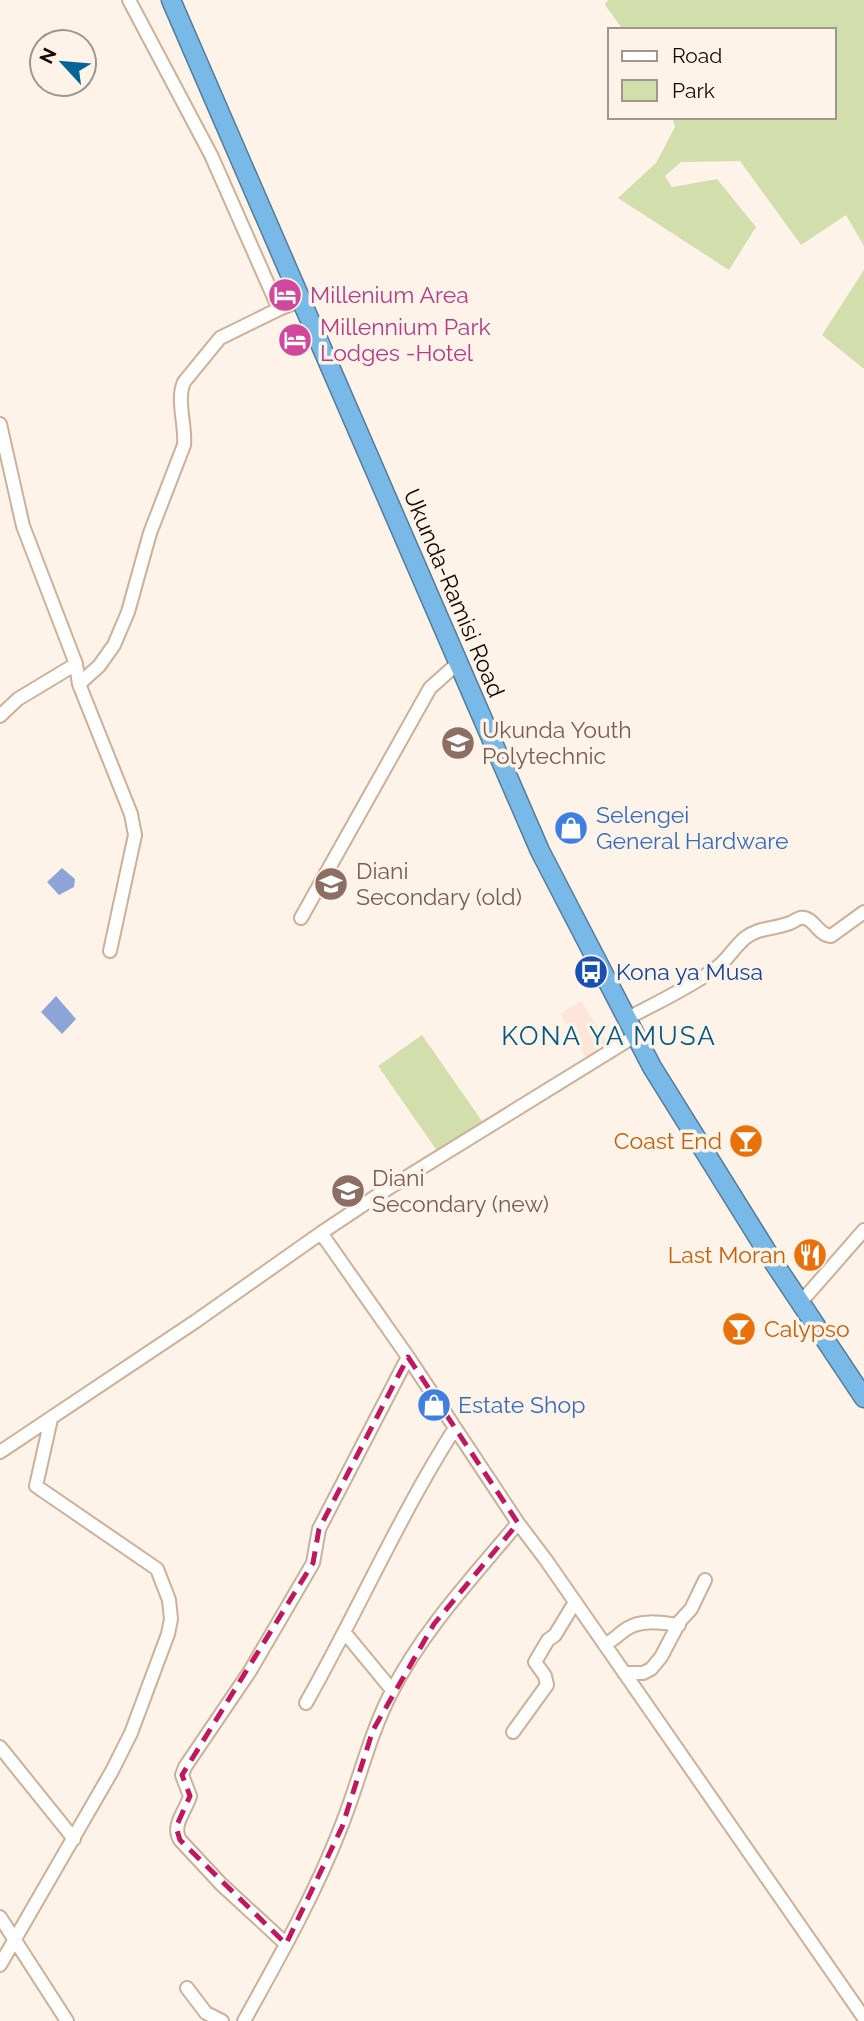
<svg xmlns="http://www.w3.org/2000/svg" width="864" height="2021" font-family="Raleway,sans-serif">
  <style>
    .commercial { fill: #fde6d9 }
    .green { fill: #d3dead }
    .water { fill: #8da4d6 }
    .lines { fill: none; stroke-linecap: round; stroke-linejoin: round }
    .minor-casing { stroke: #ccb099; stroke-width: 16 }
    .highway-casing { stroke: #557c98; stroke-width: 21 }
    .minor { stroke: #fff; stroke-width: 12 }
    .highway { stroke: #78b9e7; stroke-width: 18 }
    .marked { fill: none; stroke: #c2185b; stroke-width: 5; stroke-dasharray: 14 9; stroke-linejoin: round }
    .labels { text-anchor: middle; stroke-width: 7; stroke-linejoin: round; paint-order: stroke }
    .hotel-label { font-size: 23px; fill: #b23c85; stroke: #fef3e9; text-anchor: start }
    .street-label { font-size: 23px; fill: #130a04; stroke: #fef3e9 }
    .education-label { font-size: 23px; fill: #785e54; stroke: #fef3e9; text-anchor: start }
    .shop-label { font-size: 23px; fill: #366cbe; stroke: #fef3e9; text-anchor: start }
    .transit-label { font-size: 23px; fill: #164399; stroke: #fef3e9; text-anchor: start }
    .food-label { font-size: 23px; fill: #c56008; stroke: #fef3e9; text-anchor: end }
    .quarter-label { font-size: 26px; letter-spacing: 2px; fill: #005984; stroke: #fef3e9 }
  </style>
  <rect width="100%" height="100%" fill="#fef3e9"/>
  <path class="commercial" d="M581 1001 609 1046 587 1059 560 1014Z"/>
  <path class="green" d="M608 0H864V246L846 215 801 245 740 161 681 162 665 176 672 187 717 179 756 227 729 270 618 198 656 163 675 127 672 117H834V30H623L605 5Z
    M864 270V369L822 335Z
    M422 1035 484 1124 440 1155 378 1066Z"/>
  <path class="water" d="M62 868 75 879 74 887 59 895 47 882Z
    M56 996 76 1019 62 1034 41 1012Z"/>
  <g class="lines">
    <g class="minor-casing">
      <path id="minor" d="M129 0 211 155 279 309 302 300
        M0 424 23 526 76 664 79 684 131 814 135 835 110 951
        M79 684 99 666 114 645 128 612 150 533 184 445C186 425 176 400 184 382L220 338 279 309
        M0 716 18 699 76 664
        M301 918 430 688 458 663
        M626 1019C656 1003 687 989 715 969 727 961 734 947 745 938 759 927 775 929 790 923 791 923 799 918 800 918 814 916 817 935 831 936L864 912
        M321 1233 408 1357 518 1523 546 1560 864 2018
        M801 1302 864 1230
        M0 1452 196 1321 321 1233 384 1191 635 1036
        M345 1633 392 1690
        M605 1644C615 1640 619 1633 628 1628 642 1619 663 1623 679 1625
        M624 1673H643L651 1669 661 1657 680 1621 691 1609 705 1580
        M306 1703C357 1613 399 1516 455 1428
        M513 1732 547 1685 545 1676 535 1662 548 1640 555 1635 575 1602
        M0 1747 74 1839
        M0 1917 67 2021
        M286 1944 221 1884 180 1840C171 1825 186 1811 190 1796L182 1775 185 1767 250 1671 313 1563 319 1529 408 1357
        M0 1965 112 1771 131 1733 168 1634 171 1619 169 1600 157 1569 36 1486 51 1419
        M187 1988 206 2013 222 2021
        M244 2021C279 1958 315 1894 341 1827 359 1782 369 1736 391 1693 423 1630 473 1577 518 1523"/>
    </g>
    <g class="highway-casing">
      <path id="highway" d="M171 0 540 851 652 1067 774 1263 864 1398"/>
    </g>
    <use href="#minor" class="minor"/>
    <use href="#highway" class="highway"/>
  </g>
  <path class="marked" d="M408 1357 518 1523 434 1624 373 1730 342 1827 286 1944 180 1840 176 1827 190 1796 182 1775 313 1563 319 1529Z"/>
  <defs>
    <g id="hotel-disc" transform="scale(1.75)"><circle r="9.5" fill="#d1479c" stroke="#fef3e9"/><path d="M-6-4.5h1.5V1H6V5H4.5V3h-9V5H-6ZM-4 0a1.8 1.8 0 1 1 3.6 0ZM.5 0V-2.5h3Q6-2.5 6 0Z" fill="#fff"/></g>
    <g id="university-disc" transform="scale(1.75)"><circle r="9.5" fill="#8d6e63" stroke="#fef3e9"/><path d="M0-5L7-2L0 1L-7-2ZM-4 1L0 2.5L4 1V4Q0 6-4 4Z" fill="#fff"/></g>
    <g id="shop-disc" transform="scale(1.75)"><circle r="9.5" fill="#3f7fe0" stroke="#fef3e9"/><path d="M-5-2.5h2.3a2.7 3.5 0 0 1 5.4 0H5L5.5 6h-11ZM-1.5-2.5h3a1.5 2.3 0 0 0-3 0Z" fill="#fff"/></g>
    <g id="school-disc" transform="scale(1.75)"><circle r="9.5" fill="#8d6e63" stroke="#fef3e9"/><path d="M0-5L7-2L0 1L-7-2ZM-4 1L0 2.5L4 1V4Q0 6-4 4Z" fill="#fff"/></g>
    <g id="bus-disc" transform="scale(1.75)"><circle r="9.5" fill="#1a4fb4" stroke="#fef3e9"/><path d="M-5-6H5V4H4V6H2V4H-2V6H-4V4H-5ZM-3.5-4V0h7V-4ZM-3.5 1.2v1.5H-2V1.2ZM2 1.2v1.5H3.5V1.2Z" fill="#fff"/></g>
    <g id="bar-disc" transform="scale(1.75)"><circle r="9.5" fill="#e8710a" stroke="#fef3e9"/><path d="M-6-5H6L.8 .8V4.5H3.5V6h-7V4.5H-.8V.8Z" fill="#fff"/></g>
    <g id="restaurant-disc" transform="scale(1.75)"><circle r="9.5" fill="#e8710a" stroke="#fef3e9"/><path d="M-5-6h1v4h1v-4h1v4h1v-4h1v5L-1.5 .5V6h-2V.5L-5-1ZM5-6V6H3V1.5H1.5Q1.5-4 5-6Z" fill="#fff"/></g>
  </defs>
  <g fill-rule="evenodd">
    <use href="#hotel-disc" x="285" y="295"/>
    <use href="#hotel-disc" x="295" y="340"/>
    <use href="#university-disc" x="458" y="743"/>
    <use href="#shop-disc" x="571" y="828"/>
    <use href="#school-disc" x="331" y="884"/>
    <use href="#bus-disc" x="591" y="972"/>
    <use href="#bar-disc" x="746" y="1141"/>
    <use href="#school-disc" x="348" y="1191"/>
    <use href="#restaurant-disc" x="810" y="1255"/>
    <use href="#bar-disc" x="739" y="1329"/>
    <use href="#shop-disc" x="434" y="1405"/>
  </g>
  <g class="labels">
    <g class="hotel-label">
      <text x="310" y="303">Millenium Area</text>
      <text x="320" y="335">Millennium Park<tspan x="320" dy="26">Lodges -Hotel</tspan></text>
    </g>
    <g class="street-label">
      <text transform="translate(454 593) rotate(67)" y="8">Ukunda-Ramisi Road</text>
    </g>
    <g class="education-label">
      <text x="482" y="738">Ukunda Youth<tspan x="482" dy="26">Polytechnic</tspan></text>
      <text x="356" y="879">Diani<tspan x="356" dy="26">Secondary (old)</tspan></text>
      <text x="372" y="1186">Diani<tspan x="372" dy="26">Secondary (new)</tspan></text>
    </g>
    <g class="shop-label">
      <text x="596" y="823">Selengei<tspan x="596" dy="26">General Hardware</tspan></text>
      <text x="458" y="1413">Estate Shop</text>
    </g>
    <g class="transit-label">
      <text x="616" y="980">Kona ya Musa</text>
    </g>
    <g class="food-label">
      <text x="722" y="1149">Coast End</text>
      <text x="786" y="1263">Last Moran</text>
      <text x="764" y="1337" text-anchor="start">Calypso</text>
    </g>
    <g class="quarter-label">
      <text x="609" y="1045">KONA YA MUSA</text>
    </g>
  </g>
  <rect x="608" y="28" width="228" height="91" fill="#fef3e9" stroke="#a0968d" stroke-width="2"/>
  <rect x="622" y="51" width="35" height="10" fill="#ffffff" stroke="#a0968d" stroke-width="2"/>
  <text x="672" y="63" font-size="21" fill="#130a04">Road</text>
  <rect x="622" y="80" width="35" height="21" fill="#d3dead" stroke="#a0968d" stroke-width="2"/>
  <text x="672" y="98" font-size="21" fill="#130a04">Park</text>
  <g transform="translate(63 63) rotate(296)"><circle r="33" fill="#fef3e9" stroke="#a0968d" stroke-width="2"/>
  <path d="M0-5L12 26L0 18L-12 26Z" fill="#046595"/>
  <text y="-10" font-size="19" font-weight="bold" text-anchor="middle" fill="#130a04">N</text>
  </g>
</svg>
